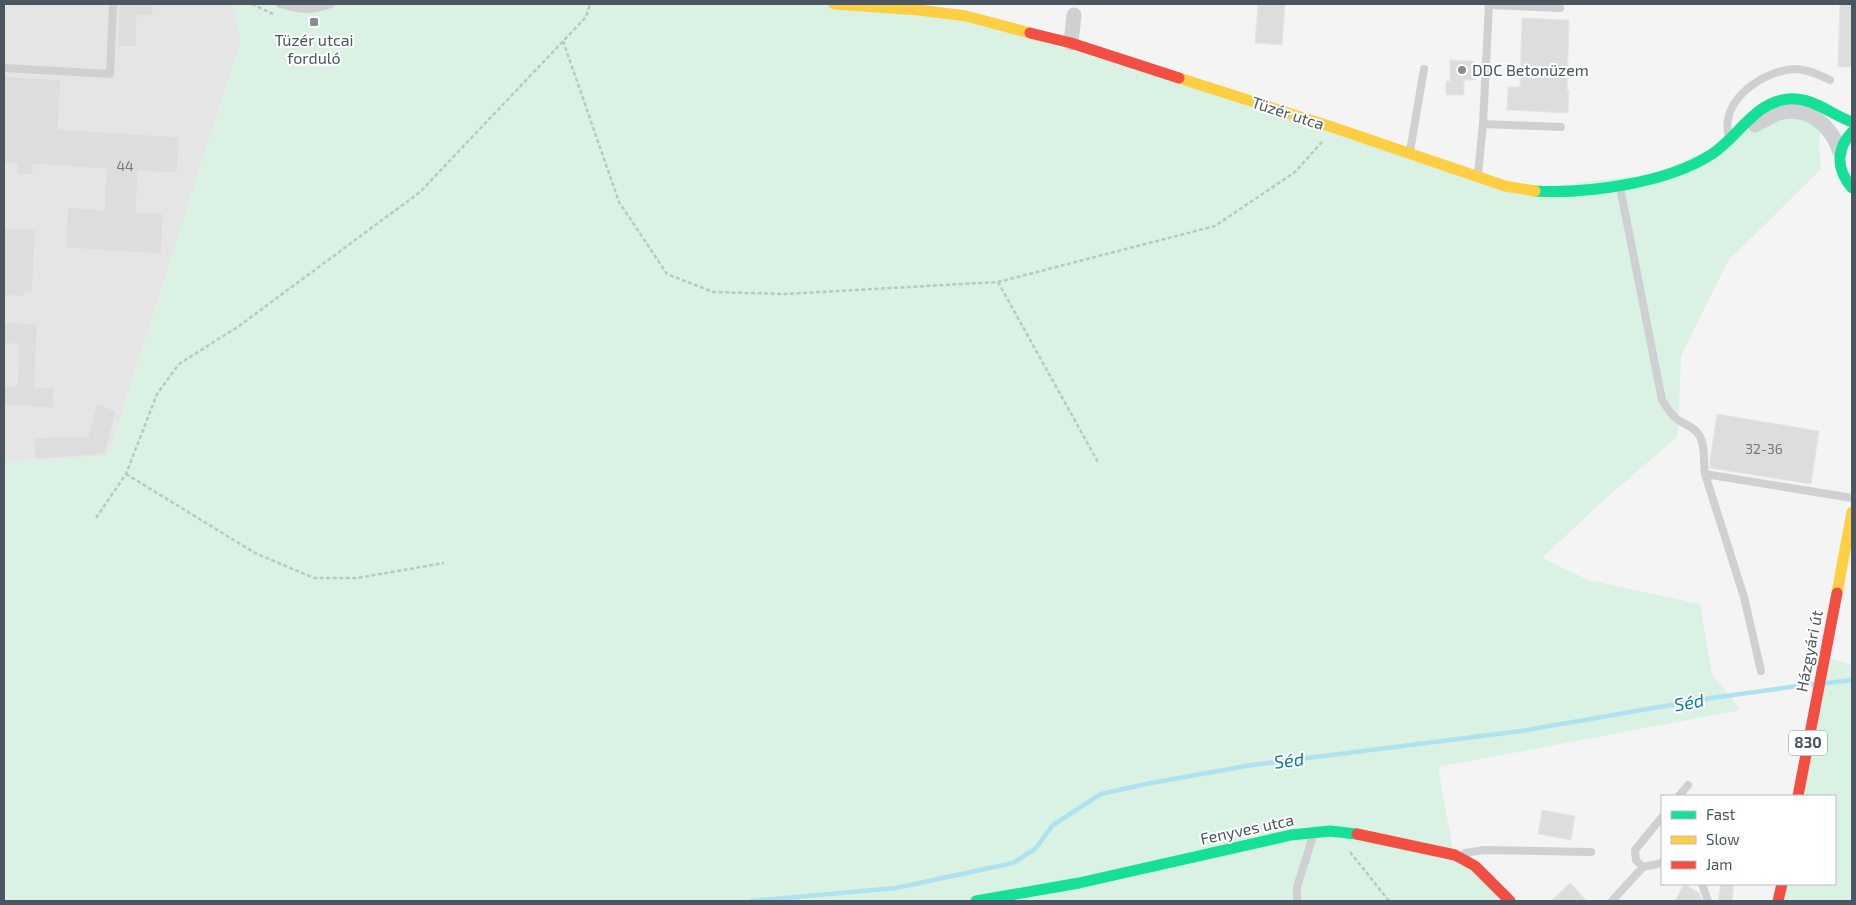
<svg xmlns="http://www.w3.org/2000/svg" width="1856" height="905" font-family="'Exo 2',sans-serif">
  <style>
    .education { fill: #e6e5e6 }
    .green { fill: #d9f2e3 }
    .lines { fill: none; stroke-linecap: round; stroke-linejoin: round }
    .stream { stroke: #aee2f0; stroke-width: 4.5 }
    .building { fill: #ddddde; stroke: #e5e6e7 }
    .path { stroke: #bcc7c4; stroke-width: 2.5; stroke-dasharray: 4 2.5; stroke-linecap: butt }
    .lane { stroke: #ced0d2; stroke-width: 8 }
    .street { stroke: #ced0d2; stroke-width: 15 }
    .fast { stroke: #16e098; stroke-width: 11 }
    .slow { stroke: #ffcf43; stroke-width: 11 }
    .jam { stroke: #f24e42; stroke-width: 11 }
    .poi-dot { fill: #868d94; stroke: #fff; stroke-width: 2 }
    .labels { text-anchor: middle; stroke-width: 4; stroke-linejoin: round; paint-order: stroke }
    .number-label { font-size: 14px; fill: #707881 }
    .shield { fill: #fff; stroke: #808990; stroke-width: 1 }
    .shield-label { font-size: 15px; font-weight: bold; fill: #4a5661 }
    .poi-label { font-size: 16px; fill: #4a5661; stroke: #fff }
    .street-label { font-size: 16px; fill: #4a5661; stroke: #fff }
    .water-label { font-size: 18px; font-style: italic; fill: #0c7c9b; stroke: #fff }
  </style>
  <rect width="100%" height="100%" fill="#f4f4f4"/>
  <path class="education" d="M4 4H233L241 41 108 456 4 462Z"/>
  <path class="green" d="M233 4H896L922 5 1529 189 1657 173 1822 98 1819 147 1821 169 1728 261 1681 356 1678 436 1605 499 1542 558 1588 580 1700 604 1712 675 1741 710 1438 767 1454 856 1507 901H4V462L108 456 241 41Z
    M1824 657 1852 665V901H1780L1783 884H1835V796H1799Z"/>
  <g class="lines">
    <path class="stream" d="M1827 683 1852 680
      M751 901 896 888 1013 863 1035 849 1053 825 1101 794 1146 784 1252 765 1521 731 1711 698 1812 684"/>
  </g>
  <path class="building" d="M119 4H153V16L137 15 136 47H118Z
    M1258 4H1285L1282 45 1255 43Z
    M1840 4H1852V67H1838Z
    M1522 18 1569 20 1567 90H1569L1568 113 1507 110 1508 87H1520Z
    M1450 60 1474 61V80H1464V95H1446V81H1450Z
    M4 76 61 80 58 129 179 137 177 173 138 171 136 212 163 214 161 254 65 248 68 207 104 210 106 169 33 164V175L17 174V164L4 163Z
    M4 228 36 230 32 292H25L24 297 4 295Z
    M4 322 37 324 35 387 54 388 53 408 4 405V385L17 386 19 344H4Z
    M97 404 116 411 105 454 34 459 35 438 88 436Z
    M1717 414 1819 431 1811 484 1710 468V460Z
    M1542 810 1575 816 1571 840 1538 834Z
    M1570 883 1587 901H1551Z
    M1684 884 1699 893 1702 901H1675Z
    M1721 884H1734L1732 901H1718Z"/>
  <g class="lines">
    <path class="path" d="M252 4 273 14
      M563 41 619 202 667 274 713 292 785 294 998 282 1215 226 1295 172 1322 142
      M998 282 1099 464
      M126 474 255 553 314 578H357L444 563
      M96 518 126 474 157 394 179 364 239 326 420 192 586 17 590 4
      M1350 852 1389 901"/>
    <path class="lane" d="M280 4C300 10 311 11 331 4
      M1489 5 1560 8
      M4 68 110 74 113 4
      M1483 124 1561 127
      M1728 133C1722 99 1763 71 1794 69 1807 69 1819 75 1830 80
      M1410 151 1424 69
      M1478 174 1483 124 1489 4
      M1620 187 1662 400C1666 406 1670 414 1677 419 1684 425 1694 426 1699 435 1706 445 1703 462 1705 474L1744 597 1761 671
      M1705 474 1852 498
      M1679 796 1688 785
      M1465 853 1484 850 1591 852
      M1643 867 1636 860 1635 850 1662 817
      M1702 884 1708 901
      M1297 901V887L1313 836
      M1612 901 1643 867 1662 863"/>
    <path class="street" d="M1071 43 1074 15
      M1755 125C1762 121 1769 117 1776 114 1806 104 1831 124 1840 152"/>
    <path class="fast" d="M1852 132C1835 150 1837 170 1852 188
      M1535 191C1587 194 1668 183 1712 154 1738 137 1755 102 1788 99 1813 97 1830 114 1852 122
      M976 901 1079 883 1291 835 1330 831 1357 834"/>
    <path class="slow" d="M834 4 919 10 966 16 1030 33
      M1179 78 1335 128 1505 186 1535 191
      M1837 593 1852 512"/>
    <path class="jam" d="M1030 33 1071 43 1179 78
      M1798 796 1837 593
      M1357 834 1455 855 1475 866 1510 901
      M1778 901 1782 884"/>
  </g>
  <g class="poi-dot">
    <rect x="309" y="17" width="10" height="10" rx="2.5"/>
    <circle cx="1462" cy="70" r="5"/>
  </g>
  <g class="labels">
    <g class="number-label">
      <text x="125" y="171">44</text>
      <text x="1764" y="454">32-36</text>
    </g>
    <rect class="shield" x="1789" y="730.5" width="38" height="25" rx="4"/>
    <g class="shield-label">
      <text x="1808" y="748">830</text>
    </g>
    <g class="poi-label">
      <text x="314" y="46">Tüzér utcai<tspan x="314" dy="18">forduló</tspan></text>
      <text x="1472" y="76" text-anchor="start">DDC Betonüzem</text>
    </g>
    <g class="street-label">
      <text transform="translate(1288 113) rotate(18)" y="6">Tüzér utca</text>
      <text transform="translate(1809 651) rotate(-79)" y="6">Házgyári út</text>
      <text transform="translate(1247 829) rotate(-12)" y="6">Fenyves utca</text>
    </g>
    <g class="water-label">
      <text transform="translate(1689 703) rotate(-10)" y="6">Séd</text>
      <text transform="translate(1289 761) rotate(-7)" y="6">Séd</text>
    </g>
  </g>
  <rect width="1856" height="905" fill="none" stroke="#4a5661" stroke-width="10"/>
  <rect x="1661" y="795" width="175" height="90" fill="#ffffff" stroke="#b7bbc0"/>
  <rect x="1671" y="811" width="25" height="8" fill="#16e098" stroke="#b7bbc0"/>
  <text x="1706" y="820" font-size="15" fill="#4a5661">Fast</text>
  <rect x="1671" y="836" width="25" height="8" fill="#ffcf43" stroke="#b7bbc0"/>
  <text x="1706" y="845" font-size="15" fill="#4a5661">Slow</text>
  <rect x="1671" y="861" width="25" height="8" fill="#f24e42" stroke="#b7bbc0"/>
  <text x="1706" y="870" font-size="15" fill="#4a5661">Jam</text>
</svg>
